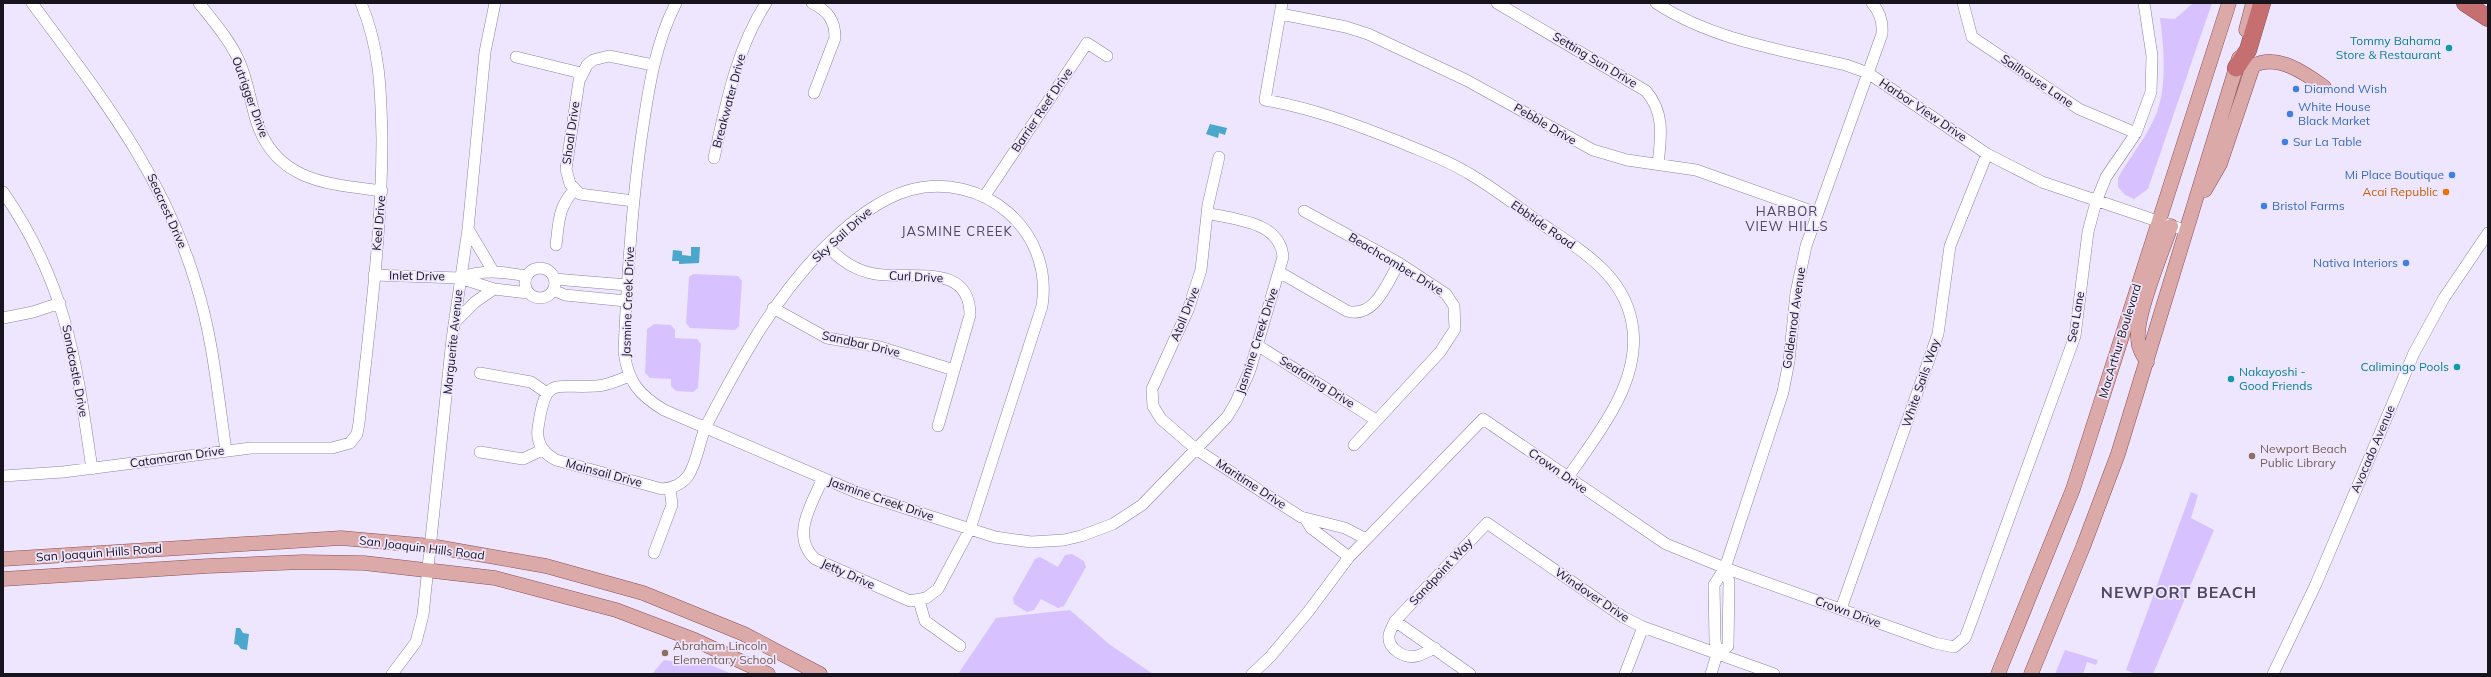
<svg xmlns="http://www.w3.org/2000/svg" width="2491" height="677" font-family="Mulish,sans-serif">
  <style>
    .green { fill: #d7c2ff }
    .water { fill: #4ba7cb }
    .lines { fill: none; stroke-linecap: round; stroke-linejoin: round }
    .minor-casing { stroke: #8d84a0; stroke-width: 12 }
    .major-casing { stroke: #884f53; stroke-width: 15 }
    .highway-casing { stroke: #884f53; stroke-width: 18 }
    .minor { stroke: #fff; stroke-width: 11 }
    .major { stroke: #dca9a9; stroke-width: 14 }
    .highway { stroke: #c56f70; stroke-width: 17 }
    .culture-dot { fill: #0f9aa8; stroke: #eee6fe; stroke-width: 1.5 }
    .shop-dot { fill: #3f7fe0; stroke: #eee6fe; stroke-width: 1.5 }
    .food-dot { fill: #e8710a; stroke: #eee6fe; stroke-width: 1.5 }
    .education-dot { fill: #8d6e63; stroke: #eee6fe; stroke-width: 1.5 }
    .labels { text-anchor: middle; stroke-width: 3.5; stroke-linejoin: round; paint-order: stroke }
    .culture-label { font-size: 12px; fill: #0d838f; stroke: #eee6fe; text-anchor: end }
    .street-label { font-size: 12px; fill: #18141e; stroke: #eee6fe }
    .shop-label { font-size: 12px; fill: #366cbe; stroke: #eee6fe; text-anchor: start }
    .food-label { font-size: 12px; fill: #c56008; stroke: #eee6fe; text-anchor: end }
    .education-label { font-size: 12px; fill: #785e54; stroke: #eee6fe; text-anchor: start }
    .neighbourhood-label { font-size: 13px; letter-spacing: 1px; fill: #504861; stroke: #eee6fe }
    .district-label { font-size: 16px; font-weight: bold; letter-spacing: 1px; fill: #504861; stroke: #eee6fe }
  </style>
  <rect width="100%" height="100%" fill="#eee6fe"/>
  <path class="green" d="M2193 3H2212L2148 189 2134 199 2125 195 2118 187V178C2130 156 2148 136 2157 112 2167 84 2164 47 2160 18L2175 19Z
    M693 274 738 276 742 281 739 326 735 330 690 328 686 323 689 277Z
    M654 324 671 325 675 330V338L697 339 701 344 698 388 693 392 676 391 671 386V379L650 378 645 373 647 329Z
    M2191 492 2198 495 2191 518 2214 530 2153 674H2136L2126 670Z
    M1072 554 1084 561 1086 567 1064 606 1058 608 1041 599 1034 610 1027 612 1014 604 1013 598 1035 559 1040 557 1058 567 1065 555Z
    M1070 610 1109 644 1153 674H958L996 618Z
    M2065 650 2098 660 2096 665 2087 662 2083 674H2055Z
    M692 657 732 674H652L664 660 679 662Z"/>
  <path class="water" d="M1210 124 1227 128 1225 135 1219 133 1218 138 1206 134Z
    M691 247H700L699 263 679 264V261H672L673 250 682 251V255L691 256Z
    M236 628H240L243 633 249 634 247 650 241 649 238 645 234 644Z"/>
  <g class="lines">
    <g class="minor-casing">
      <path id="minor" d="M32 3C99 94 163 173 196 284 213 338 218 395 226 451
        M199 3C213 21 230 40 239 61 248 80 250 102 257 123 277 182 329 184 382 191
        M676 3C654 46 648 93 641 140 631 211 627 281 624 352 628 382 639 395 664 410L858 493 995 537 1031 542 1064 540 1081 536 1113 524 1142 505 1227 417 1236 402 1250 370 1283 257C1280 221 1235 220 1207 213
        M812 3C828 11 835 20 835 38L814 93
        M1282 3 1265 100C1315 109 1354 124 1400 142 1423 152 1447 160 1468 173 1494 188 1518 207 1542 224 1583 252 1627 276 1633 330 1639 385 1597 435 1568 477
        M1497 3 1646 91C1665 113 1661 137 1658 164
        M1656 3C1712 40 1781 50 1846 65L1868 73 1987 154 2042 182 2187 231
        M1963 3 1972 37 2079 109 2136 133
        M1281 14 1346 27 1368 34 1466 80 1593 150 1627 160 1696 170 1817 213
        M516 57 581 73
        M1219 157 1208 205 1201 270 1188 310 1152 389 1153 406 1161 419 1197 450 1301 517 1345 528 1366 539
        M714 158C726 104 736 50 766 3
        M3 192C67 284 76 361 92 469
        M984 197 1087 43 1107 56
        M633 201 580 194 570 184 566 169 579 81 587 65 593 60 609 56 653 65
        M1304 211 1399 263 1446 294 1454 306 1455 329 1440 352 1354 445
        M468 229 493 271
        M556 245C559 222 558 208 574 190
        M827 246C839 259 853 269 870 273 905 282 970 259 970 315L938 426
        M525 283a15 15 0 1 1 30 0a15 15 0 1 1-30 0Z
        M1279 272 1347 311C1375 319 1387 283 1399 263
        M374 275 460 278 494 289 528 293
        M460 278C484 269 502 272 527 276
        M554 279 627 285
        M553 290 565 295 626 301
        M773 308 827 338 880 347 954 370
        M3 318 33 312 60 303
        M455 322 475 302 494 289
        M1257 345 1376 420
        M480 373 531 382 547 393
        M629 376C619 380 609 385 597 386 553 389 546 374 538 428 536 443 543 453 556 460L662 489C673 488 681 485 688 476 698 461 699 440 707 424 741 359 774 298 826 246 850 223 878 199 910 190 983 171 1054 230 1042 306L970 529 938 589 926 598 910 601 815 559C790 536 812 504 823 478
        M480 452 523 459 542 450
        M3 476 63 472 251 448H332L350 443 357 434 359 423C369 329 382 234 382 139 381 91 380 48 361 3
        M1305 518 1311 528 1349 557
        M654 553 672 505 670 488
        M919 601 925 621 960 646
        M1841 609 1938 334 1950 246 1987 154
        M1395 621 1470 674
        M1435 648C1429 651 1423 654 1417 656 1405 659 1387 649 1389 635 1390 631 1393 625 1395 621L1487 523 1623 617 1643 627 1774 674
        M1717 654 1728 646 1729 582 1725 568
        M392 674 416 642 423 615 452 339 468 229 485 52 495 3
        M1252 674 1270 657 1308 612 1349 557 1483 419 1666 544 1725 568 1935 643 1954 647 1965 638 1970 625 2075 336 2088 232 2096 202 2106 177 2136 133 2151 92 2152 56 2144 3
        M1625 674 1643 627
        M1711 674 1717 654 1715 640 1714 585 1725 568 1783 392 1789 361 1796 293 1806 246 1882 34C1883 22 1880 12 1872 3
        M2273 674 2316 584 2414 353 2444 298 2488 233"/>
    </g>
    <g class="major-casing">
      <path id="major" d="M2246 30 2253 3
        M2205 190 2220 164 2253 66C2277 53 2305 73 2324 87
        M2147 362C2143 355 2138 348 2138 339 2136 315 2162 252 2171 226
        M3 559 341 538 431 546 546 566 643 593 744 634 820 674
        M3 579 208 566 303 562 364 563 495 578 616 610 695 640 768 674
        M1998 674 2073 489 2229 3
        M2031 674 2083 547 2118 454 2239 58"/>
    </g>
    <g class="highway-casing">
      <path id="highway" d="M2465 3 2488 18
        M2236 68 2248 50 2262 3"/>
    </g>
    <use href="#minor" class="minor"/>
    <use href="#major" class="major"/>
    <use href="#highway" class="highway"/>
  </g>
  <g class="culture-dot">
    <circle cx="2449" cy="48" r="4"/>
    <circle cx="2457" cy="367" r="4"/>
    <circle cx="2231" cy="379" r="4"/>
  </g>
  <g class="shop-dot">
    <circle cx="2296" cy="89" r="4"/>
    <circle cx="2290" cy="114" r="4"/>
    <circle cx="2285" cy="142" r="4"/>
    <circle cx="2452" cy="175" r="4"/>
    <circle cx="2264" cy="206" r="4"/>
    <circle cx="2406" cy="263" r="4"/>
  </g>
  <circle class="food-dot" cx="2446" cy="192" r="4"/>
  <g class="education-dot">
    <circle cx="2252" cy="456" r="4"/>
    <circle cx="665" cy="653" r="4"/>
  </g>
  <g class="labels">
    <g class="culture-label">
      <text x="2441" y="45">Tommy Bahama<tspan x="2441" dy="14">Store &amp; Restaurant</tspan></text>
      <text x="2449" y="371">Calimingo Pools</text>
      <text x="2239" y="376" text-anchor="start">Nakayoshi -<tspan x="2239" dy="14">Good Friends</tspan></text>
    </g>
    <g class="street-label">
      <text transform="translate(1595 60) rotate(31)" y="4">Setting Sun Drive</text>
      <text transform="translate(2037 81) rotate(34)" y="4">Sailhouse Lane</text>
      <text transform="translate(250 97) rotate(70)" y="4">Outrigger Drive</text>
      <text transform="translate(729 101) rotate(-75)" y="4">Breakwater Drive</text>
      <text transform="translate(1042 110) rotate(-56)" y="4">Barrier Reef Drive</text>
      <text transform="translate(1923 110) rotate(34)" y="4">Harbor View Drive</text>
      <text transform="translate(1545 124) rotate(30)" y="4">Pebble Drive</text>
      <text transform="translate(571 133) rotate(-82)" y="4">Shoal Drive</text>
      <text transform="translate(167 211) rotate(66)" y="4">Seacrest Drive</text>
      <text transform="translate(379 223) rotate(-85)" y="4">Keel Drive</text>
      <text transform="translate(1543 225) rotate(35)" y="4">Ebbtide Road</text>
      <text transform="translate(842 235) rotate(-42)" y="4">Sky Sail Drive</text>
      <text transform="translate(1396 264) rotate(31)" y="4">Beachcomber Drive</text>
      <text transform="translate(417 276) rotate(1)" y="4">Inlet Drive</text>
      <text transform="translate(916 277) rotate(3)" y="4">Curl Drive</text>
      <text transform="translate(628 302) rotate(-88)" y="4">Jasmine Creek Drive</text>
      <text transform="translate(1185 314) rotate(-68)" y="4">Atoll Drive</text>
      <text transform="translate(2076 317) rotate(-80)" y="4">Sea Lane</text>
      <text transform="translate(1794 318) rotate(-82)" y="4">Goldenrod Avenue</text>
      <text transform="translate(1257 341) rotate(-72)" y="4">Jasmine Creek Drive</text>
      <text transform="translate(2120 341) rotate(-73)" y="4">MacArthur Boulevard</text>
      <text transform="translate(453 342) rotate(-84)" y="4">Marguerite Avenue</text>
      <text transform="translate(861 344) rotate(13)" y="4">Sandbar Drive</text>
      <text transform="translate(75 371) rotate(79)" y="4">Sandcastle Drive</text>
      <text transform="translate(1317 382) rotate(32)" y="4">Seafaring Drive</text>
      <text transform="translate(1921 383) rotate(-71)" y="4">White Sails Way</text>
      <text transform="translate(2373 449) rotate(-67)" y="4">Avocado Avenue</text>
      <text transform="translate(177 457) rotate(-8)" y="4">Catamaran Drive</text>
      <text transform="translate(1558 471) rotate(35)" y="4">Crown Drive</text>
      <text transform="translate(604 473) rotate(15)" y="4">Mainsail Drive</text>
      <text transform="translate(1251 484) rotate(33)" y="4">Maritime Drive</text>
      <text transform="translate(881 499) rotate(19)" y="4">Jasmine Creek Drive</text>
      <text transform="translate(422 548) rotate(7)" y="4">San Joaquin Hills Road</text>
      <text transform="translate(99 553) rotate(-4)" y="4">San Joaquin Hills Road</text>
      <text transform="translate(1441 572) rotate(-47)" y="4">Sandpoint Way</text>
      <text transform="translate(848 574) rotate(24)" y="4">Jetty Drive</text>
      <text transform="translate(1592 595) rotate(34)" y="4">Windover Drive</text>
      <text transform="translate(1848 612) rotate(20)" y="4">Crown Drive</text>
    </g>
    <g class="shop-label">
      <text x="2304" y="93">Diamond Wish</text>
      <text x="2298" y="111">White House<tspan x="2298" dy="14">Black Market</tspan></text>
      <text x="2293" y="146">Sur La Table</text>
      <text x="2444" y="179" text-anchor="end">Mi Place Boutique</text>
      <text x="2272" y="210">Bristol Farms</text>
      <text x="2398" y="267" text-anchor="end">Nativa Interiors</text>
    </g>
    <g class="food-label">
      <text x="2438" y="196">Acai Republic</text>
    </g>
    <g class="education-label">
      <text x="2260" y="453">Newport Beach<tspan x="2260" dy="14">Public Library</tspan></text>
      <text x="673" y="650">Abraham Lincoln<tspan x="673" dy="14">Elementary School</tspan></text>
    </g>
    <g class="neighbourhood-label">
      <text x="1787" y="216">HARBOR<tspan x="1787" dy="15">VIEW HILLS</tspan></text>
      <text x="957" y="236">JASMINE CREEK</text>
    </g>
    <g class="district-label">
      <text x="2179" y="598">NEWPORT BEACH</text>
    </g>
  </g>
  <rect width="2491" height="677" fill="none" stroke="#18141e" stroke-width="8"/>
</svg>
